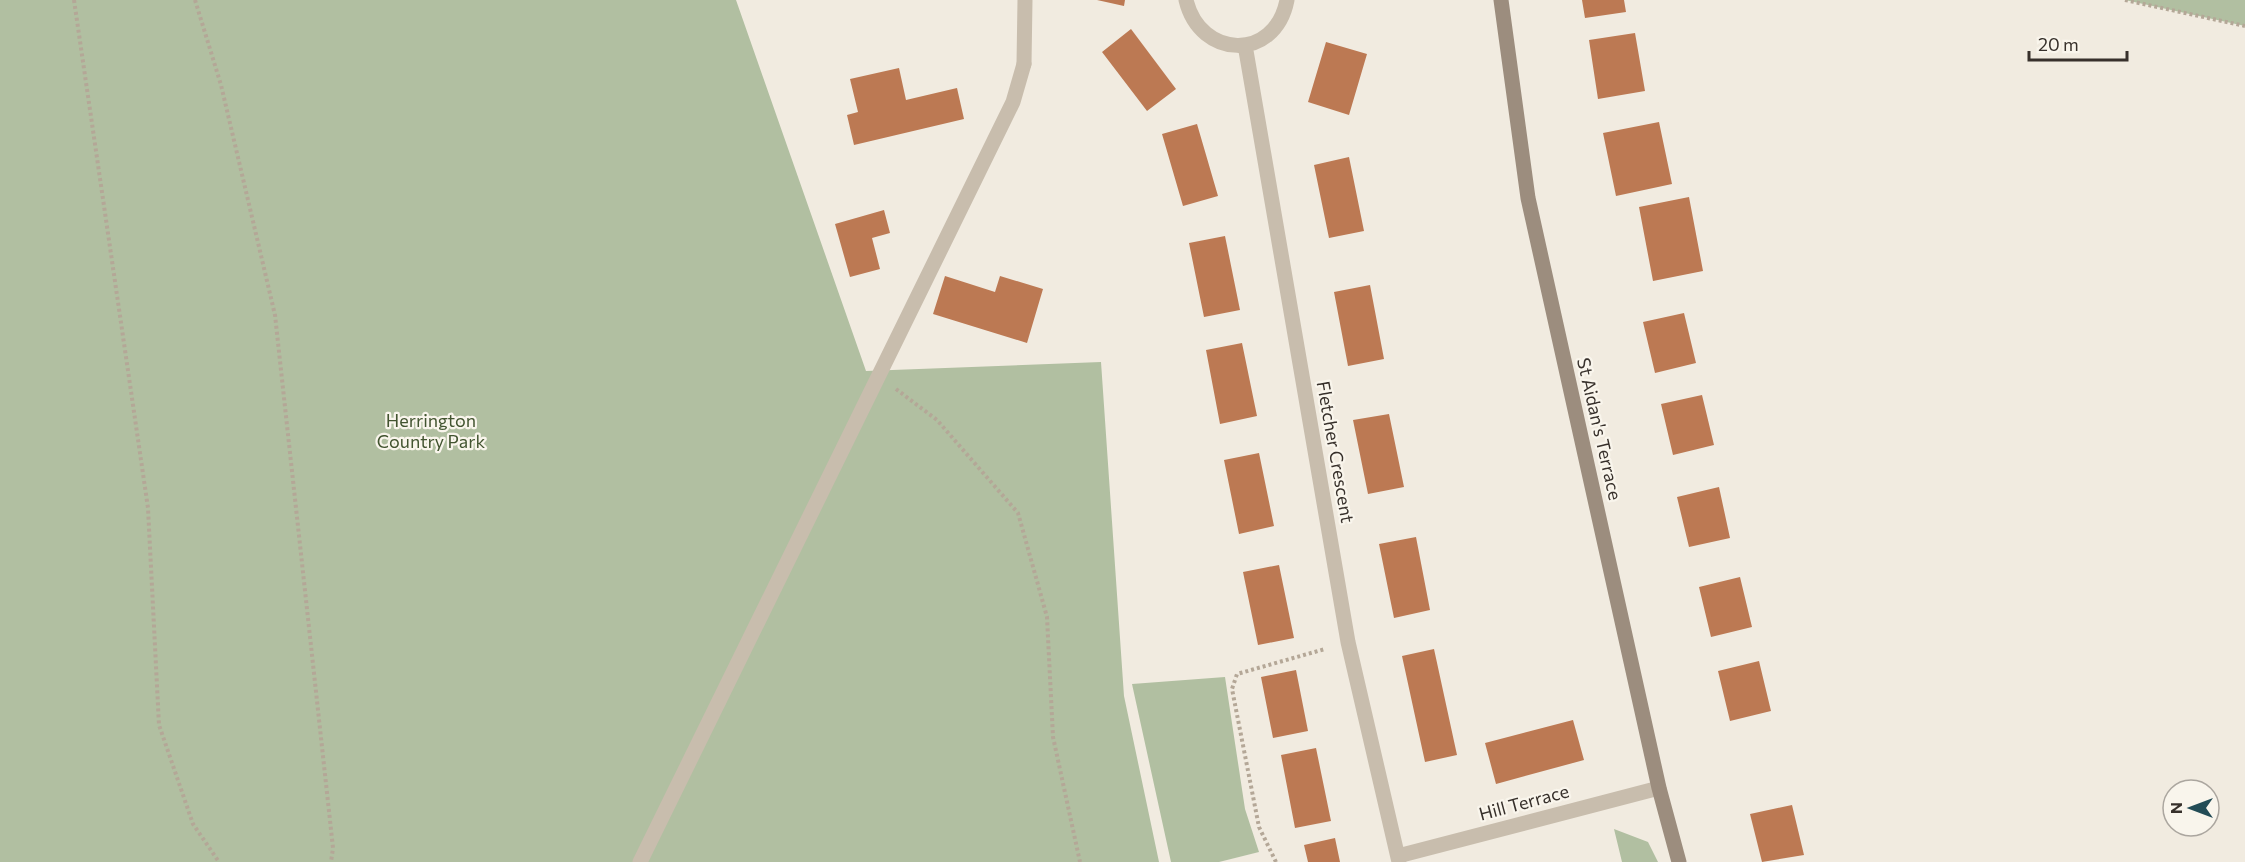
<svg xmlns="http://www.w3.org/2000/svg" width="2245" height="862" font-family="Commissioner,sans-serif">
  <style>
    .green { fill: #b1bfa1 }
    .building { fill: #bc7953 }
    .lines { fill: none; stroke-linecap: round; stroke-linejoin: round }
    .path { stroke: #b4a797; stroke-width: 4; stroke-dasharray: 3 3; stroke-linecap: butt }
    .service { stroke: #c8bdad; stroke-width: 15 }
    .minor { stroke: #c8bdad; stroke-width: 15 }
    .secondary { stroke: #9c8d7e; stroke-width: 15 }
    .labels { text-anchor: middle; stroke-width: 4.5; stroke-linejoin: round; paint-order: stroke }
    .park-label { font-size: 18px; fill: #425430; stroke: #f9f5ec }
    .street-label { font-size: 18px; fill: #37302b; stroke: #f9f5ec }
  </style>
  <rect width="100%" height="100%" fill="#f1ebe0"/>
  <path class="green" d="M0 0H736L866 371 1101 362 1124 696 1159 862H0Z
    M2125 0H2245V26Z
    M1225 677 1245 809 1259 852 1219 862H1171L1132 684Z
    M1614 829 1648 842 1658 862H1622Z"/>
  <path class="building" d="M1097 0H1125L1124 6Z
    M1582 0H1624L1626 12 1585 18Z
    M1131 29 1176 89 1147 111 1102 52Z
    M1635 33 1645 91 1598 99 1589 40Z
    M1326 42 1367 54 1349 115 1308 102Z
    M899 68 906 100 957 88 964 119 854 145 847 115 858 112 850 79Z
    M1659 122 1672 184 1616 196 1603 133Z
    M1197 124 1218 196 1183 206 1162 134Z
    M1349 157 1364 231 1329 238 1314 165Z
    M1689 197 1703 271 1653 281 1639 207Z
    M884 210 890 233 872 238 880 269 850 277 835 224Z
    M1225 236 1240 310 1204 317 1189 243Z
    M945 276 995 292 1000 276 1043 289 1027 343 933 314Z
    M1370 285 1384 359 1348 366 1334 292Z
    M1684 313 1696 363 1655 373 1643 322Z
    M1242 343 1257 416 1220 424 1206 350Z
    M1702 395 1714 445 1673 455 1661 404Z
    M1389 414 1404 487 1368 494 1353 420Z
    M1259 453 1274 526 1239 534 1224 460Z
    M1719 487 1730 538 1689 547 1677 497Z
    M1416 537 1430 610 1394 618 1379 544Z
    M1279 565 1294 638 1258 645 1243 572Z
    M1740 577 1752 627 1711 637 1699 587Z
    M1434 649 1457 755 1425 762 1402 656Z
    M1759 661 1771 711 1730 721 1718 671Z
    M1296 670 1308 731 1273 738 1261 677Z
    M1573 720 1584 760 1496 784 1485 743Z
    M1316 748 1331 821 1295 828 1281 755Z
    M1792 805 1804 855 1762 862 1750 814Z
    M1335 838 1340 862H1308L1304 845Z"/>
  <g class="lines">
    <path class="path" d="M74 0 148 508 159 725 193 824 219 862
      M195 0 221 85 275 315 333 848 331 862
      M2125 0 2245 26
      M896 389 937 420 1018 513 1047 617 1053 737 1080 862
      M1276 862 1259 827 1232 689 1237 674 1325 649"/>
    <path class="service" d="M640 862 1013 102 1024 64"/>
    <path class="minor" d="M1186 0C1200 59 1275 62 1287 0
      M1245 45 1348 642 1399 862
      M1024 64 1025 0
      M1398 856 1659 788"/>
    <path class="secondary" d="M1501 0 1528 198 1659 788 1679 862"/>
  </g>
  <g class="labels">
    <g class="park-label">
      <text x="431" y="427">Herrington<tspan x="431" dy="21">Country Park</tspan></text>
    </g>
    <g class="street-label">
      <text transform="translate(1599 429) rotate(77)" y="6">St Aidan's Terrace</text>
      <text transform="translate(1335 452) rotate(80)" y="6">Fletcher Crescent</text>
      <text transform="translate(1524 803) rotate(-15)" y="6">Hill Terrace</text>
    </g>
  </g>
  <g transform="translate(2191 808) rotate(270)"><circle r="28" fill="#f9f5ec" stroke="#aba69f" stroke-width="1.5"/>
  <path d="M0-4.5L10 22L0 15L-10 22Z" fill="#234c56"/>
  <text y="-9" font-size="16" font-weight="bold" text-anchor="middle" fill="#37302b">N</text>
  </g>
  <path d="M2029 51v9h98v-9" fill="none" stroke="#37302b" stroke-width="3"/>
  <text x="2038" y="51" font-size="18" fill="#37302b" stroke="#f9f5ec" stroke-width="4.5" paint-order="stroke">20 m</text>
</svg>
